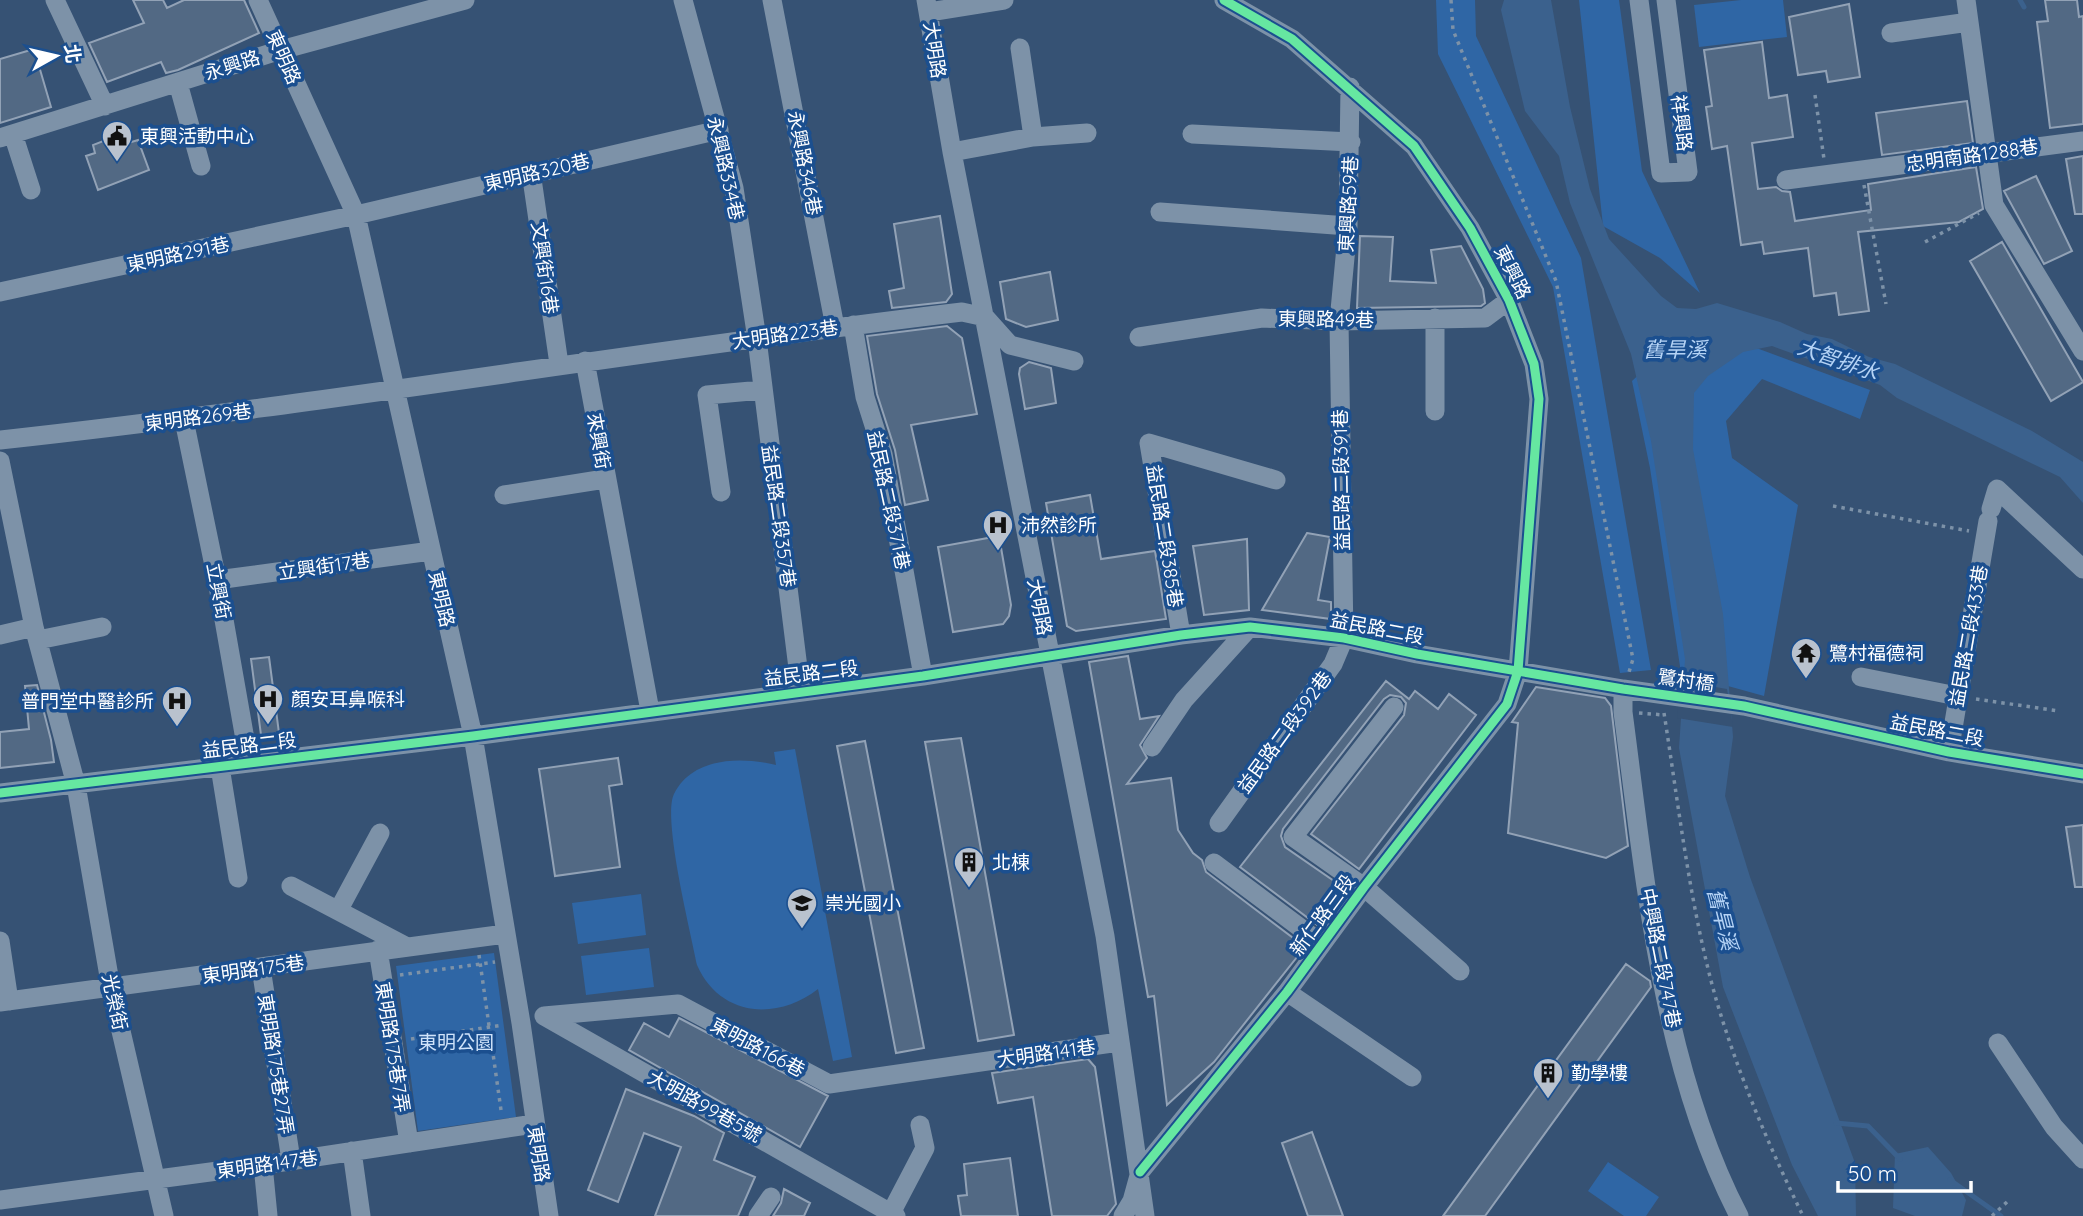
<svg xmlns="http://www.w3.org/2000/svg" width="2083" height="1216" font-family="Quicksand,'Noto Sans TC',sans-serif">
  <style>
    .green { fill: #2f66a5 }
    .water { fill: #3b618d }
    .pier { fill: #365274 }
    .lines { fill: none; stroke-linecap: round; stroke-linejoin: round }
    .stream { stroke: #3b618d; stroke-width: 5 }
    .building { fill: #526984; stroke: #92a2b6; stroke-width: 2 }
    .path { stroke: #7d92a8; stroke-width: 3.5; stroke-dasharray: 3.5 5; stroke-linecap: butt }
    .minor { stroke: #7d92a8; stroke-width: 19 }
    .cycleway-casing { stroke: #1b4f8f; stroke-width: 13 }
    .cycleway { stroke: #66e7a1; stroke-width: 9 }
    .labels { text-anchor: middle; stroke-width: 7; stroke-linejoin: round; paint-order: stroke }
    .street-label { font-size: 19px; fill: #fff; stroke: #1b4f8f }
    .poi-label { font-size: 19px; fill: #fff; stroke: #1b4f8f; text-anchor: start }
    .park-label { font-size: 19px; fill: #cfe3fa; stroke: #1b4f8f }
    .water-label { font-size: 21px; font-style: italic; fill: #b5d3f5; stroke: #1b4f8f }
  </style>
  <rect width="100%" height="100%" fill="#365274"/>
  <path class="green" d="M1436 0H1475L1476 36 1581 258 1651 670 1620 673 1553 287 1438 54Z
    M1579 0H1619L1642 171 1700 293 1660 258 1603 226Z
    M1741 0H1783L1787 37 1699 47 1694 5Z
    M1680 336 1751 346 1870 390 1860 419 1762 379 1726 421 1732 458 1798 505 1764 696 1681 673 1650 468 1632 381Z
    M795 749 852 1057 833 1061 818 989C777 1021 720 1017 697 965 691 933 662 818 674 794 693 756 743 757 776 765L774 752Z
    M641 894 646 935 578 944 572 903Z
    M649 948 654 987 586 995 581 956Z
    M494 953 516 1117 418 1131 396 966Z
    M1608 1162 1659 1197 1646 1216H1624L1588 1191Z"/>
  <path class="water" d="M1504 0H1551L1570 107 1590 189 1609 239 1661 296 1677 308 1696 309 1717 303 1780 322 1807 334 1832 339 1869 357 1895 364 2032 431 2083 462V503L2060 477 1897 398 1880 385 1772 346 1743 352 1708 376 1694 393 1693 449 1723 614 1733 737 1725 796 1750 877 1855 1163 1856 1216H1818L1792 1165 1723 987 1679 748 1685 659 1651 441 1631 354 1570 203 1559 156 1525 111 1501 10Z
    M1928 1147 1951 1173 1966 1200 1962 1216H1915L1893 1208 1895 1154Z"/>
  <path class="pier" d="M1680 681 1727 689 1733 727 1677 718Z"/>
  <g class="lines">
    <path class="stream" d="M2020 0 2024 7
      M1836 1123 1868 1126 1900 1159
      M1950 1180 2001 1216"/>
  </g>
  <path class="building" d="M133 0H163L167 8 184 0H244L259 33 178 70 166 73 161 62 107 82 89 43 144 23Z
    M2045 0H2077L2079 17 2083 16V124L2050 128 2037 22 2048 21Z
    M1849 4 1860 77 1828 82 1826 71 1798 75 1789 17Z
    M1762 42 1769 98 1787 95 1793 137 1752 143 1758 189 1776 187 1782 191 1790 192 1795 221 1871 210 1868 184 1976 167 1983 209 1959 222 1858 232 1869 311 1839 315 1836 293 1814 296 1808 248 1764 254 1762 242 1741 245 1727 146 1712 149 1706 107 1712 106 1704 50Z
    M34 49 51 107 0 123V59Z
    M1967 101 1973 143 1882 155 1876 113Z
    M121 134 125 144 138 140 149 170 98 190 86 156 95 153 93 145Z
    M2083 156V214H2075L2066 159Z
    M2036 176 2072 251 2044 264 2004 191Z
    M940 216 952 294 946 302 892 308 889 291 904 288 894 224Z
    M1360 236 1393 237 1390 281 1436 283 1431 250 1461 246 1483 289 1485 303 1481 306 1357 308Z
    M2002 242 2083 382 2051 401 1970 261Z
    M1050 272 1058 320 1026 327 1006 319 1000 282Z
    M947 326 962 338 977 414 911 425 928 500 905 505 895 450 877 394 867 336Z
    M1029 362 1051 368 1056 403 1025 409 1019 374 1020 368Z
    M1090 495 1101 559 1155 551 1166 619 1076 631 1067 626 1046 503Z
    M1307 533 1330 537 1318 600 1331 602V619L1262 610Z
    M999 536 1011 605 1009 616 1003 624 953 632 938 547Z
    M1247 539 1249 610 1204 615 1193 546Z
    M1128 656 1140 719 1159 716 1140 745 1147 758 1127 784 1171 778 1178 830 1193 853 1202 860 1206 872 1305 947 1214 1062 1167 1105 1154 996 1148 997 1089 662Z
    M269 657 279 733 261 735 251 659Z
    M1386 681 1409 699 1415 691 1438 709 1449 694 1476 715 1359 869 1311 834 1404 715 1406 703 1401 697 1390 695 1384 699 1283 829 1281 836 1285 847 1347 890 1320 927 1240 867Z
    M37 685 51 740 54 762 0 768V732L29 729 25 686Z
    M1536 687 1605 698 1611 706 1628 846 1606 858 1508 833 1518 723 1512 722Z
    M961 738 1014 1035 978 1041 925 742Z
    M865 741 924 1048 896 1053 837 746Z
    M618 758 622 784 609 786 620 867 555 876 539 769Z
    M2083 825V887H2075L2066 827Z
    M1626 964 1650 981 1651 987 1485 1216H1443Z
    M679 1018 828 1096 800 1147 629 1050 644 1023 669 1037Z
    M1088 1059 1095 1067 1116 1204 1107 1216H1052L1033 1097 998 1103 992 1073Z
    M626 1089 694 1116 724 1133 714 1160 755 1177 738 1216H655L681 1147 644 1133 618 1202 588 1190Z
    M1312 1132 1343 1216H1308L1282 1143Z
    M1010 1158 1018 1216H961L958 1196 967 1195 964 1164Z
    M784 1189 810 1203 804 1216H773L781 1203Z"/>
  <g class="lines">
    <path class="path" d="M1451 0 1453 30 1556 281 1633 659 1629 672
      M1815 95 1824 159
      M1864 185 1886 304
      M1925 242 1979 213
      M1833 506 1969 531
      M1976 699 2059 711
      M1639 713 1664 715
      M1664 713C1679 808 1690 907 1716 999 1738 1074 1769 1146 1803 1216
      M479 955 501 1110
      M400 975 495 962
      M411 1039 503 1025
      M1992 1216 2008 1201"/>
    <path class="minor" d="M55 0 105 106
      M258 0 356 215 473 736 521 1023 549 1216
      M683 0 734 188 757 339 801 692
      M772 0 835 327
      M926 0 952 152 1105 936 1145 1216
      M1639 0 1661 173 1688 172 1666 0
      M1966 0 1994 205 2083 351
      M929 12 1004 0
      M1891 33 1969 22
      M1020 48 1033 137
      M178 83 201 166
      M13 134 31 190
      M1192 134 1351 142
      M0 138 281 50 465 0
      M952 152 1033 137 1087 133
      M531 172 559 364
      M1786 180 2083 141
      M1160 212 1348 226
      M0 292 356 215 719 130
      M853 325 865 397 883 454 923 676
      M1139 337 1262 318 1339 321 1485 318 1509 300
      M585 361 650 711
      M1435 411V318
      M184 420 217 580 249 762
      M0 440C322 405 641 350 962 312L985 317 1010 345 1074 361
      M0 461 34 627 76 785 111 988 164 1216
      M721 492 707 395 762 390
      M504 495 605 479
      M1991 509 1997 489 2083 569
      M217 580 431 551
      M0 635 34 627
      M1181 635 1149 443 1276 480
      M38 640 102 627
      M1861 677 1957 696
      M1623 689V712C1645 878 1661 1066 1739 1216
      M1394 707 1293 837 1364 887 1460 971
      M1152 747 1184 700 1250 627
      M1949 752 1988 521
      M220 767 238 878
      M0 793 473 736 923 676 1181 635 1250 627 1344 638 1417 654 1623 689 1744 706 1949 752 2083 774
      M1219 823 1333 664 1344 638 1339 321 1348 226 1350 87
      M1214 863 1322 944
      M291 886 407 947
      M338 911 380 833
      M0 941 9 1001
      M378 950 409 1143
      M261 968 291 1160
      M1287 992 1412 1077
      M0 1002 505 934
      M544 1016 678 1004 829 1084 1119 1042
      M544 1016 896 1216
      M1998 1043 2054 1127 2083 1159
      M352 1151 361 1216
      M263 1165 268 1216
      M0 1200 263 1165 534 1124
      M891 1213 925 1148 920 1125
      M758 1216 771 1197
      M1123 1216 1132 1201 1140 1172 1287 992 1364 887 1507 704 1518 671 1539 399 1534 364 1509 300 1470 228 1414 146 1292 39 1224 0"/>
    <g class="cycleway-casing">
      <path id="cycleway" d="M0 793 473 736 923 676 1181 635 1250 627 1344 638 1417 654 1623 689 1744 706 1949 752 2083 774
        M1140 1172 1287 992 1364 887 1507 704 1518 671 1539 399 1534 364 1509 300 1470 228 1414 146 1292 39 1224 0"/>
    </g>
    <use href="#cycleway" class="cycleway"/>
  </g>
  <defs>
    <g id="civic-pin" transform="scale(1.575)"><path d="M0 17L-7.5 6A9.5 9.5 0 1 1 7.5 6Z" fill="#b9c2ce" stroke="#1b4f8f"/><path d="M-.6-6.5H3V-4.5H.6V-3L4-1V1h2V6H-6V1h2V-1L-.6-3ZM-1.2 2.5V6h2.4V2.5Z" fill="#111"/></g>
    <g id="hospital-pin" transform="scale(1.575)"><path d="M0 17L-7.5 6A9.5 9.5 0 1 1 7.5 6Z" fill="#b9c2ce" stroke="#1b4f8f"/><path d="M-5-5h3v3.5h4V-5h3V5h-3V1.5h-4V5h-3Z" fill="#111"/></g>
    <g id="temple-pin" transform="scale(1.575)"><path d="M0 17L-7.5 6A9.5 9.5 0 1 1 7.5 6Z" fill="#b9c2ce" stroke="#1b4f8f"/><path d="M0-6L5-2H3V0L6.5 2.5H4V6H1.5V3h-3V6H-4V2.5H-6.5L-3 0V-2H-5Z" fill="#111"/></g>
    <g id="building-pin" transform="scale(1.575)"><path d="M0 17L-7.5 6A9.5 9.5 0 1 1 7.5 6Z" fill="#b9c2ce" stroke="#1b4f8f"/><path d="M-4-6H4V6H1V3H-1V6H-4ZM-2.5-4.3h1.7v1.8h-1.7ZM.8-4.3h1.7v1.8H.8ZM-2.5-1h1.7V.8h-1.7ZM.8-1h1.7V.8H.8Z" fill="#111"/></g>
    <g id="school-pin" transform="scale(1.575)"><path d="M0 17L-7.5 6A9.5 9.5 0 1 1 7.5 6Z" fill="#b9c2ce" stroke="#1b4f8f"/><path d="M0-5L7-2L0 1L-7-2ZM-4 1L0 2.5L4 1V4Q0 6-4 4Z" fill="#111"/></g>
  </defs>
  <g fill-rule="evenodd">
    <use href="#civic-pin" x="117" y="136"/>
    <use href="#hospital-pin" x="998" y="525"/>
    <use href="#temple-pin" x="1806" y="653"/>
    <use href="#hospital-pin" x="268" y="699"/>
    <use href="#hospital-pin" x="177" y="701"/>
    <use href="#building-pin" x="969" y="862"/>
    <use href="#school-pin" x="802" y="903"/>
    <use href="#building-pin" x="1548" y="1073"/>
  </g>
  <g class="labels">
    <g class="street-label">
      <text transform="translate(935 50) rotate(81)" y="7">大明路</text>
      <text transform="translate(284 57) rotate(66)" y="7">東明路</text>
      <text transform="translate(232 65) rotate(-18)" y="7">永興路</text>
      <text transform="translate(1682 123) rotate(83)" y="7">祥興路</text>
      <text transform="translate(1972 155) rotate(-8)" y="7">忠明南路1288巷</text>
      <text transform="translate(805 163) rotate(79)" y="7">永興路346巷</text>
      <text transform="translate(726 168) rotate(77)" y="7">永興路334巷</text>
      <text transform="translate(537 172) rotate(-13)" y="7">東明路320巷</text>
      <text transform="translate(1348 204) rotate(-87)" y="7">東興路59巷</text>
      <text transform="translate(178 254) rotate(-12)" y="7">東明路291巷</text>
      <text transform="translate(545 268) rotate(82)" y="7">文興街16巷</text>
      <text transform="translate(1513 272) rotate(63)" y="7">東興路</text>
      <text transform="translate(1326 319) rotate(1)" y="7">東興路49巷</text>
      <text transform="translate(785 334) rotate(-8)" y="7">大明路223巷</text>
      <text transform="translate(198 417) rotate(-7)" y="7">東明路269巷</text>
      <text transform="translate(599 441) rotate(80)" y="7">來興街</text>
      <text transform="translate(1341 480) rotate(-91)" y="7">益民路二段391巷</text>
      <text transform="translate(889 500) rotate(78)" y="7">益民路二段371巷</text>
      <text transform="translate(779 516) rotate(82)" y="7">益民路二段357巷</text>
      <text transform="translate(1165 536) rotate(81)" y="7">益民路二段385巷</text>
      <text transform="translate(324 566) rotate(-8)" y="7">立興街17巷</text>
      <text transform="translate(219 591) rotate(79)" y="7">立興街</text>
      <text transform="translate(442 599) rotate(77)" y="7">東明路</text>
      <text transform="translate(1040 607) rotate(79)" y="7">大明路</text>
      <text transform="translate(1377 628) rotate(11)" y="7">益民路二段</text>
      <text transform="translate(1968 636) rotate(-80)" y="7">益民路二段433巷</text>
      <text transform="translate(811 673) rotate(-7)" y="7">益民路二段</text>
      <text transform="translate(1686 680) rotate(8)" y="7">鷺村橋</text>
      <text transform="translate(1937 730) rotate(11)" y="7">益民路二段</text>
      <text transform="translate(1284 732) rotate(-54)" y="7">益民路二段392巷</text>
      <text transform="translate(249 745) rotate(-7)" y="7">益民路二段</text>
      <text transform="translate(1322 915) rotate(-54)" y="7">新仁路三段</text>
      <text transform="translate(1661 958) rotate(79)" y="7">中興路二段747巷</text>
      <text transform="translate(253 969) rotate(-8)" y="7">東明路175巷</text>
      <text transform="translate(115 1002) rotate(78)" y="7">光榮街</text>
      <text transform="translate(393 1047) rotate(81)" y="7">東明路175巷7弄</text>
      <text transform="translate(758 1047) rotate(28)" y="7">東明路166巷</text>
      <text transform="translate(1046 1053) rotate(-8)" y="7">大明路141巷</text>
      <text transform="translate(276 1064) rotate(81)" y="7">東明路175巷27弄</text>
      <text transform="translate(705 1106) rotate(29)" y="7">大明路99巷5號</text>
      <text transform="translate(539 1154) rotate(81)" y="7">東明路</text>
      <text transform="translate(267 1164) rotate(-8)" y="7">東明路147巷</text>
    </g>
    <g class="poi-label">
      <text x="140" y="143">東興活動中心</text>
      <text x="1021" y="532">沛然診所</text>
      <text x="1829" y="660">鷺村福德祠</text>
      <text x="291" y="706">顏安耳鼻喉科</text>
      <text x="154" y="708" text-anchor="end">普門堂中醫診所</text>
      <text x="992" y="869">北棟</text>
      <text x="825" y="910">崇光國小</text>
      <text x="1571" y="1080">勤學樓</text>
    </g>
    <g class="park-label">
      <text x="456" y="1049">東明公園</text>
    </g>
    <g class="water-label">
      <text x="1675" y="357">舊旱溪</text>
      <text transform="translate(1838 360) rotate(19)" y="7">大智排水</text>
      <text transform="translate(1722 919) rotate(76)" y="7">舊旱溪</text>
    </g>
  </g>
  <g transform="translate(56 56) rotate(82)" stroke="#1b4f8f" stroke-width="5" paint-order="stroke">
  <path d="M0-5L12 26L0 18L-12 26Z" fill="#ffffff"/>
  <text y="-10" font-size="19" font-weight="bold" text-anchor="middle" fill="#ffffff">北</text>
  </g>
  <path d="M1838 1181v10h133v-10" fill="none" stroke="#ffffff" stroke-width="3.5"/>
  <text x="1848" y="1181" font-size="21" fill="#ffffff" stroke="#1b4f8f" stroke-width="5" paint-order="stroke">50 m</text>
</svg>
